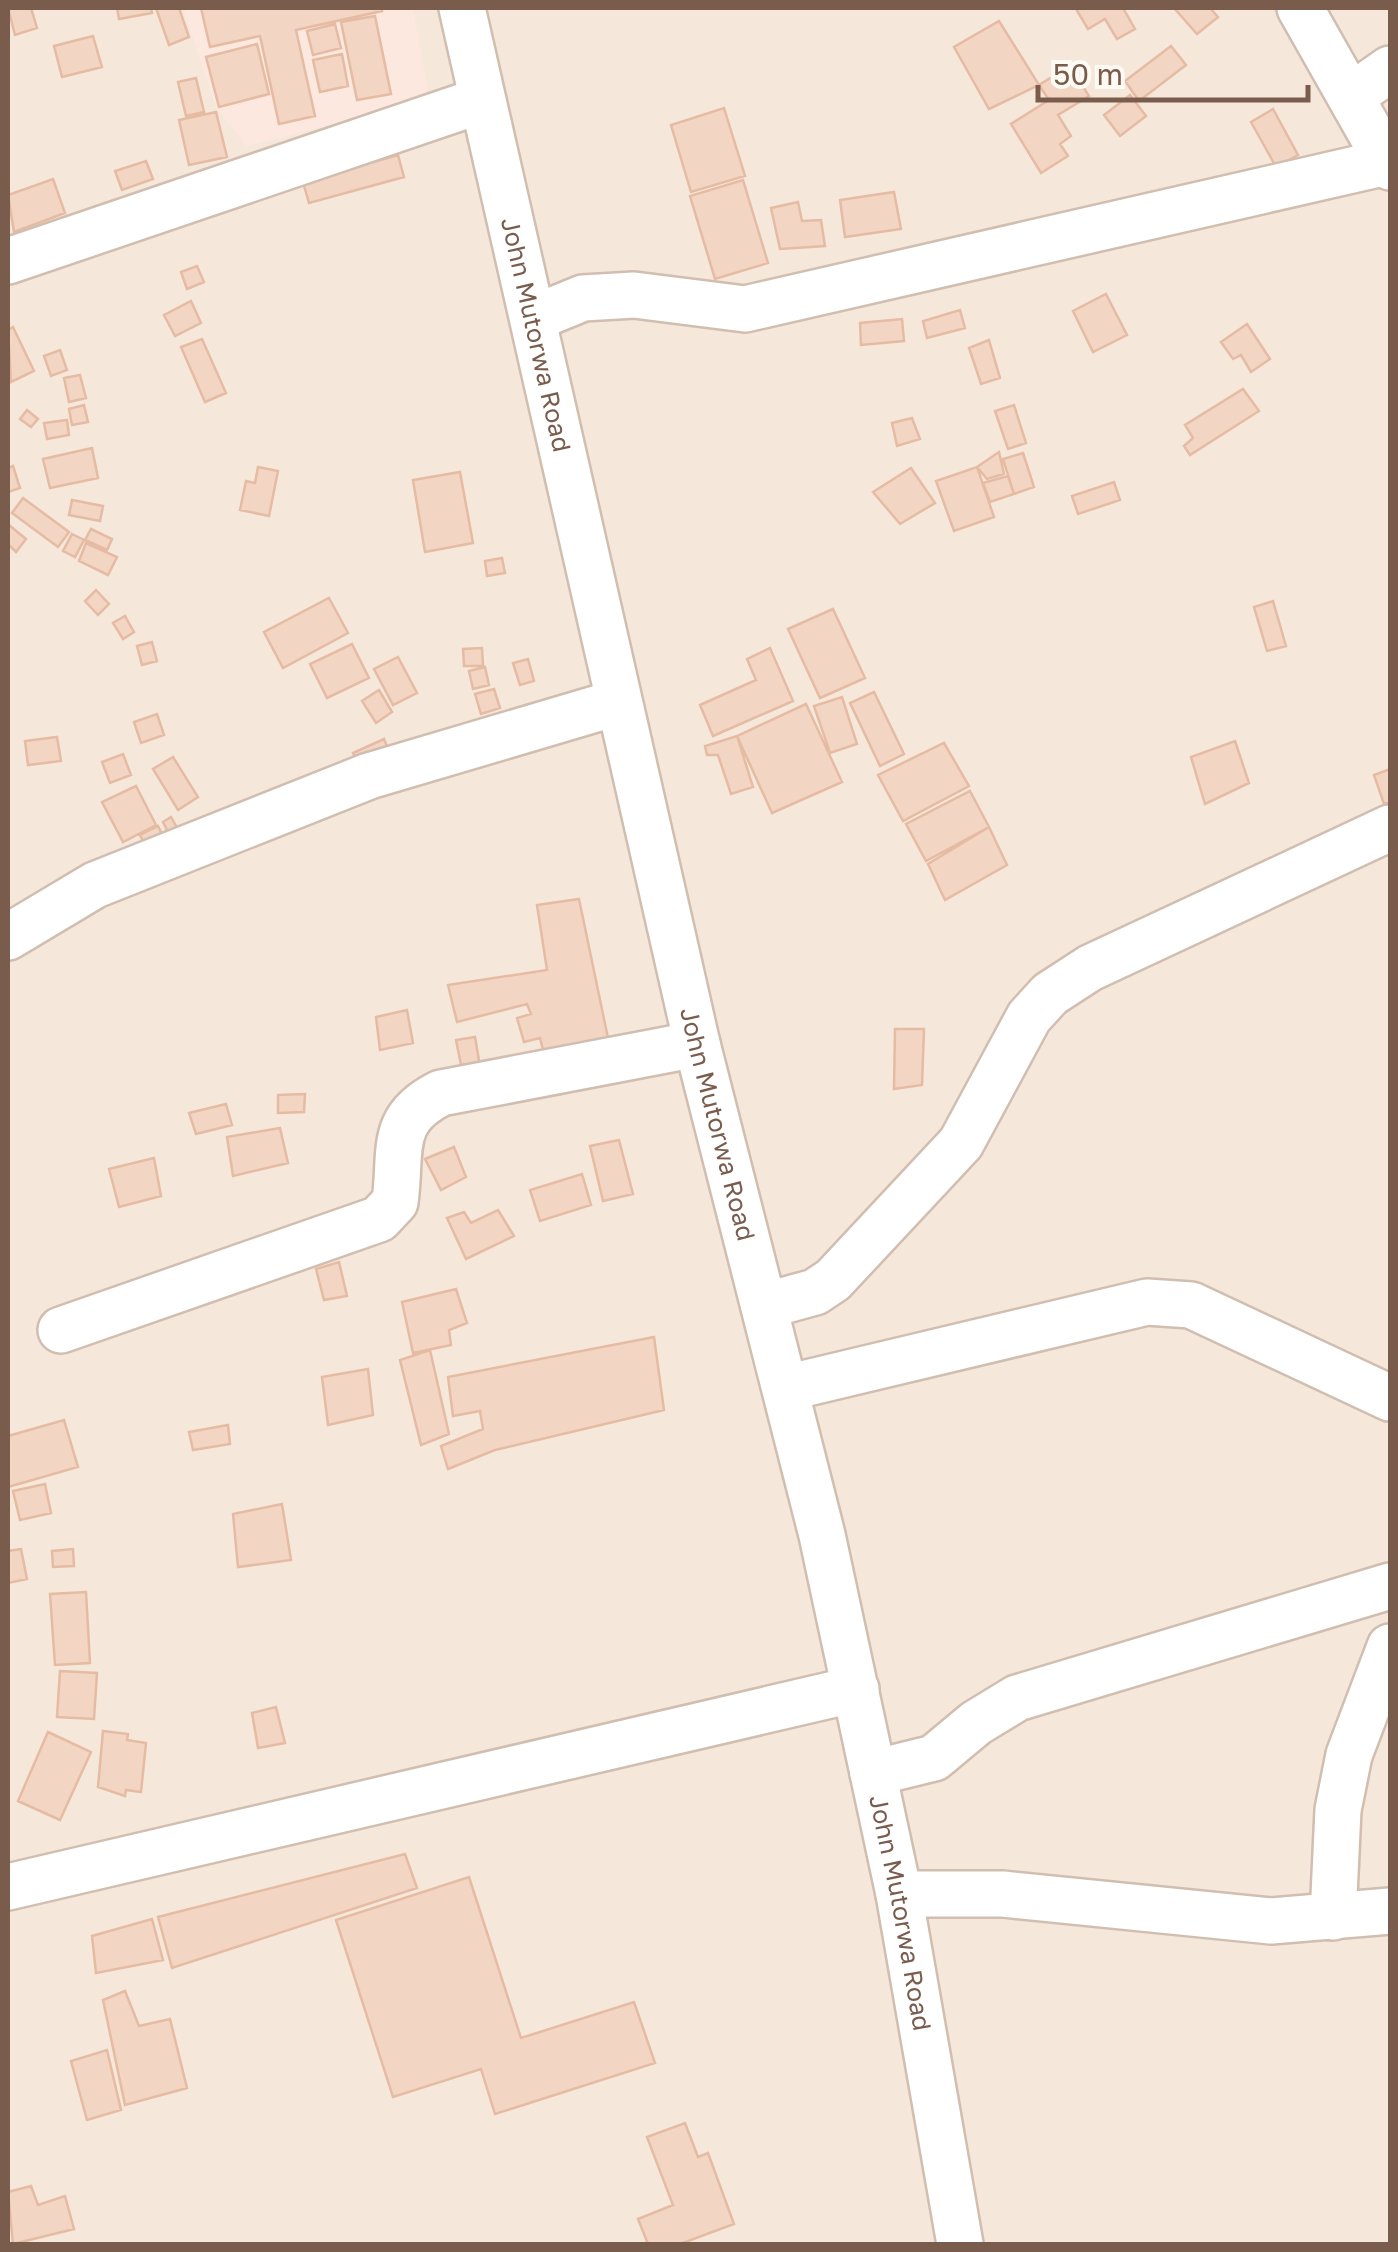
<svg xmlns="http://www.w3.org/2000/svg" width="1398" height="2252" font-family="'Golos Text',sans-serif">
  <style>
    .residential { fill: #f5e8da }
    .commercial { fill: #fde8e0 }
    .building { fill: #f3d5c3; stroke: #e6bba3; stroke-width: 2.5 }
    .lines { fill: none; stroke-linecap: round; stroke-linejoin: round }
    .minor-casing { stroke: #d1beb0; stroke-width: 50 }
    .minor { stroke: #fff; stroke-width: 45 }
    .labels { text-anchor: middle; stroke-width: 10; stroke-linejoin: round; paint-order: stroke }
    .street-label { font-size: 25px; fill: #7a5c4d; stroke: #fffaf3 }
  </style>
  <rect width="100%" height="100%" fill="#fdf6ec"/>
  <path class="residential" d="M8 8H1390V2244H8Z"/>
  <path class="commercial" d="M183 8H413L429 100 247 146 217 109Z"/>
  <path class="building" d="M8 8H31L37 28 15 35Z
    M117 8H151L152 13 119 19Z
    M156 8H179L189 37 169 45Z
    M201 8H381L382 11 296 30 315 116 279 124 260 36 210 47Z
    M1123 8 1135 29 1117 39 1105 19 1088 29 1076 9Z
    M1174 8H1210L1218 17 1197 34Z
    M375 16 391 94 357 100 341 22Z
    M999 21 1039 85 989 109 954 47Z
    M335 24 341 48 313 55 307 31Z
    M93 36 102 67 62 77 54 46Z
    M257 44 269 94 219 107 206 57Z
    M1171 46 1186 65 1139 101 1125 81Z
    M342 54 348 86 320 92 313 60Z
    M1070 66 1089 96 1058 115 1071 136 1060 144 1068 156 1041 173 1011 124 1049 100 1039 85Z
    M196 78 204 112 186 116 178 82Z
    M1130 95 1146 116 1120 136 1104 115Z
    M724 108 745 176 691 192 671 125Z
    M1273 109 1298 155 1276 167 1251 122Z
    M216 112 227 157 189 165 179 120Z
    M398 155 404 177 309 203 303 182Z
    M146 161 153 179 122 190 115 171Z
    M53 179 65 213 14 232 8 195Z
    M743 180 768 263 715 279 690 196Z
    M894 192 901 229 845 237 840 200Z
    M798 202 802 221 821 220 825 246 780 249 771 208Z
    M197 266 204 282 187 289 181 272Z
    M1106 294 1127 335 1093 352 1073 311Z
    M191 301 201 323 175 336 164 315Z
    M960 310 965 328 927 338 923 321Z
    M902 319 904 341 861 345 860 323Z
    M1247 324 1270 359 1251 372 1241 355 1233 359 1221 342Z
    M13 327 34 371 11 382 8 330Z
    M202 339 226 393 205 402 181 347Z
    M989 340 1000 378 981 384 969 348Z
    M60 350 67 370 51 376 44 356Z
    M80 375 86 398 69 402 64 378Z
    M1243 389 1259 411 1190 455 1184 446 1193 438 1185 425Z
    M84 405 88 422 72 425 69 409Z
    M1014 405 1026 443 1008 449 995 411Z
    M27 410 38 419 31 427 20 419Z
    M912 418 920 439 897 446 892 423Z
    M67 420 69 435 47 439 44 423Z
    M92 448 98 478 50 488 43 459Z
    M999 452 1004 474 987 479 977 467Z
    M1023 453 1034 487 1014 494 1003 459Z
    M13 466 20 488 8 492V468Z
    M258 467 278 471 269 516 240 510 246 481 255 483Z
    M977 467 994 517 954 531 936 481Z
    M911 468 935 503 900 524 873 492Z
    M460 472 473 543 425 552 413 480Z
    M1008 476 1014 494 990 502 983 483Z
    M1114 482 1120 500 1078 514 1072 496Z
    M23 498 69 532 58 547 12 513Z
    M72 500 103 506 100 521 69 515Z
    M9 525 26 539 16 552 8 544Z
    M91 529 112 539 107 550 85 540Z
    M72 534 84 540 75 557 63 551Z
    M86 543 117 557 108 575 79 561Z
    M502 558 505 573 487 576 485 561Z
    M96 590 109 604 98 615 85 601Z
    M329 598 348 633 283 668 264 632Z
    M1273 601 1286 646 1267 651 1254 607Z
    M833 609 865 678 820 698 788 629Z
    M125 616 134 632 123 639 113 623Z
    M152 642 157 661 142 665 137 646Z
    M352 644 369 678 327 698 310 664Z
    M482 648 483 666H464L463 649Z
    M770 648 793 701 713 736 700 705 756 680 747 659Z
    M398 657 417 693 393 705 374 669Z
    M528 659 534 681 520 685 513 663Z
    M485 667 489 685 473 689 469 671Z
    M494 689 500 708 481 714 475 694Z
    M379 690 392 712 376 723 362 701Z
    M874 692 904 754 880 766 850 703Z
    M842 697 857 744 830 753 814 706Z
    M806 704 842 782 772 813 737 736Z
    M157 714 164 735 141 743 134 722Z
    M737 736 753 787 731 794 718 755H707L705 746Z
    M57 737 61 761 28 765 25 741Z
    M384 739 391 756 359 768 353 753Z
    M1235 741 1249 783 1205 804 1191 757Z
    M944 743 969 786 903 821 878 775Z
    M123 754 131 775 110 783 102 762Z
    M173 757 198 797 178 810 153 769Z
    M1390 769V802L1384 804 1374 775Z
    M136 786 156 825 123 842 102 802Z
    M970 791 989 827 926 861 906 824Z
    M171 817 180 833 171 838 163 822Z
    M158 826 165 840 147 849 140 835Z
    M989 827 1007 865 945 900 928 864Z
    M579 899 609 1043 546 1062 540 1038 524 1042 517 1018 531 1014 527 1004 457 1022 448 985 547 970 537 905Z
    M407 1010 413 1043 380 1050 376 1017Z
    M895 1029H924L922 1085 894 1089Z
    M475 1037 482 1078 464 1080 456 1040Z
    M305 1094 304 1112 278 1113V1095Z
    M226 1104 232 1125 196 1134 189 1113Z
    M280 1128 288 1163 233 1176 227 1137Z
    M619 1140 633 1194 603 1201 590 1146Z
    M454 1147 466 1177 441 1190 425 1159Z
    M154 1158 161 1196 119 1207 109 1169Z
    M582 1174 591 1205 540 1221 530 1190Z
    M498 1210 514 1236 466 1259 447 1218 464 1212 471 1223Z
    M339 1262 347 1296 324 1300 316 1269Z
    M456 1289 467 1323 449 1330 451 1345 413 1353 402 1302Z
    M654 1337 664 1410 495 1450 448 1469 441 1446 483 1429 480 1411 453 1416 448 1377Z
    M430 1350 449 1434 421 1445 400 1360Z
    M368 1369 373 1415 328 1425 322 1377Z
    M64 1420 78 1467 8 1487V1436Z
    M228 1425 230 1444 193 1450 189 1432Z
    M45 1484 51 1513 20 1520 13 1491Z
    M282 1504 291 1560 238 1567 233 1514Z
    M21 1549 27 1579 8 1583V1551Z
    M73 1549 74 1566 53 1567 52 1551Z
    M86 1592 90 1663 55 1665 50 1594Z
    M60 1671 97 1673 94 1719 57 1717Z
    M276 1707 285 1743 258 1748 252 1713Z
    M103 1731 128 1734 127 1740 146 1743 141 1792 126 1790 125 1796 98 1787Z
    M48 1732 91 1752 60 1820 18 1801Z
    M405 1854 417 1888 172 1968 158 1917Z
    M469 1877 521 2038 634 2002 655 2063 495 2114 481 2069 393 2097 336 1920Z
    M152 1919 163 1960 96 1973 92 1936Z
    M125 1991 139 2026 170 2019 187 2088 125 2105 103 2000Z
    M107 2050 121 2110 87 2120 71 2061Z
    M685 2123 698 2157 708 2153 734 2224 680 2244H648L638 2219 673 2205 647 2137Z
    M31 2186 38 2205 65 2196 74 2229 13 2244 8 2192Z"/>
  <g class="lines">
    <g class="minor-casing">
      <g id="minor">
        <path id="s1" d="M462 8 697 1044 822 1535 899 1894 960 2244"/>
        <path d="M1300 8 1390 167"/>
        <path d="M1353 95 1390 69"/>
        <path d="M8 261 482 100"/>
        <path d="M534 318 583 298 634 295 745 309 1387 162"/>
        <path d="M8 937 95 885 369 776 619 702"/>
        <path d="M764 1306 815 1292 833 1280 961 1143 1029 1017 1050 994 1090 968 1390 828"/>
        <path d="M61 1330 379 1219 395 1202C402 1151 388 1119 441 1093L697 1044"/>
        <path d="M786 1388 1147 1302 1191 1305 1390 1398"/>
        <path d="M873 1773 934 1758 976 1723 1017 1698 1390 1586"/>
        <path d="M8 1887 856 1689"/>
        <path d="M899 1894H1003L1271 1921 1390 1911"/>
        <path d="M1333 1917 1338 1810 1349 1755 1390 1647"/>
      </g>
    </g>
    <use href="#minor" class="minor"/>
  </g>
  <g class="labels">
    <g class="street-label">
      <text dy="9" stroke="none"><textPath href="#s1" startOffset="335">John Mutorwa Road</textPath></text>
      <text dy="9" stroke="none"><textPath href="#s1" startOffset="1145">John Mutorwa Road</textPath></text>
      <text dy="9" stroke="none"><textPath href="#s1" startOffset="1955">John Mutorwa Road</textPath></text>
    </g>
  </g>
  <rect width="1398" height="2252" fill="none" stroke="#7a5c4d" stroke-width="20"/>
  <path d="M1038 85v15h270v-15" fill="none" stroke="#7a5c4d" stroke-width="5"/>
  <text x="1053" y="85" font-size="30" fill="#7a5c4d" stroke="#fffaf3" stroke-width="8" paint-order="stroke">50 m</text>
</svg>
